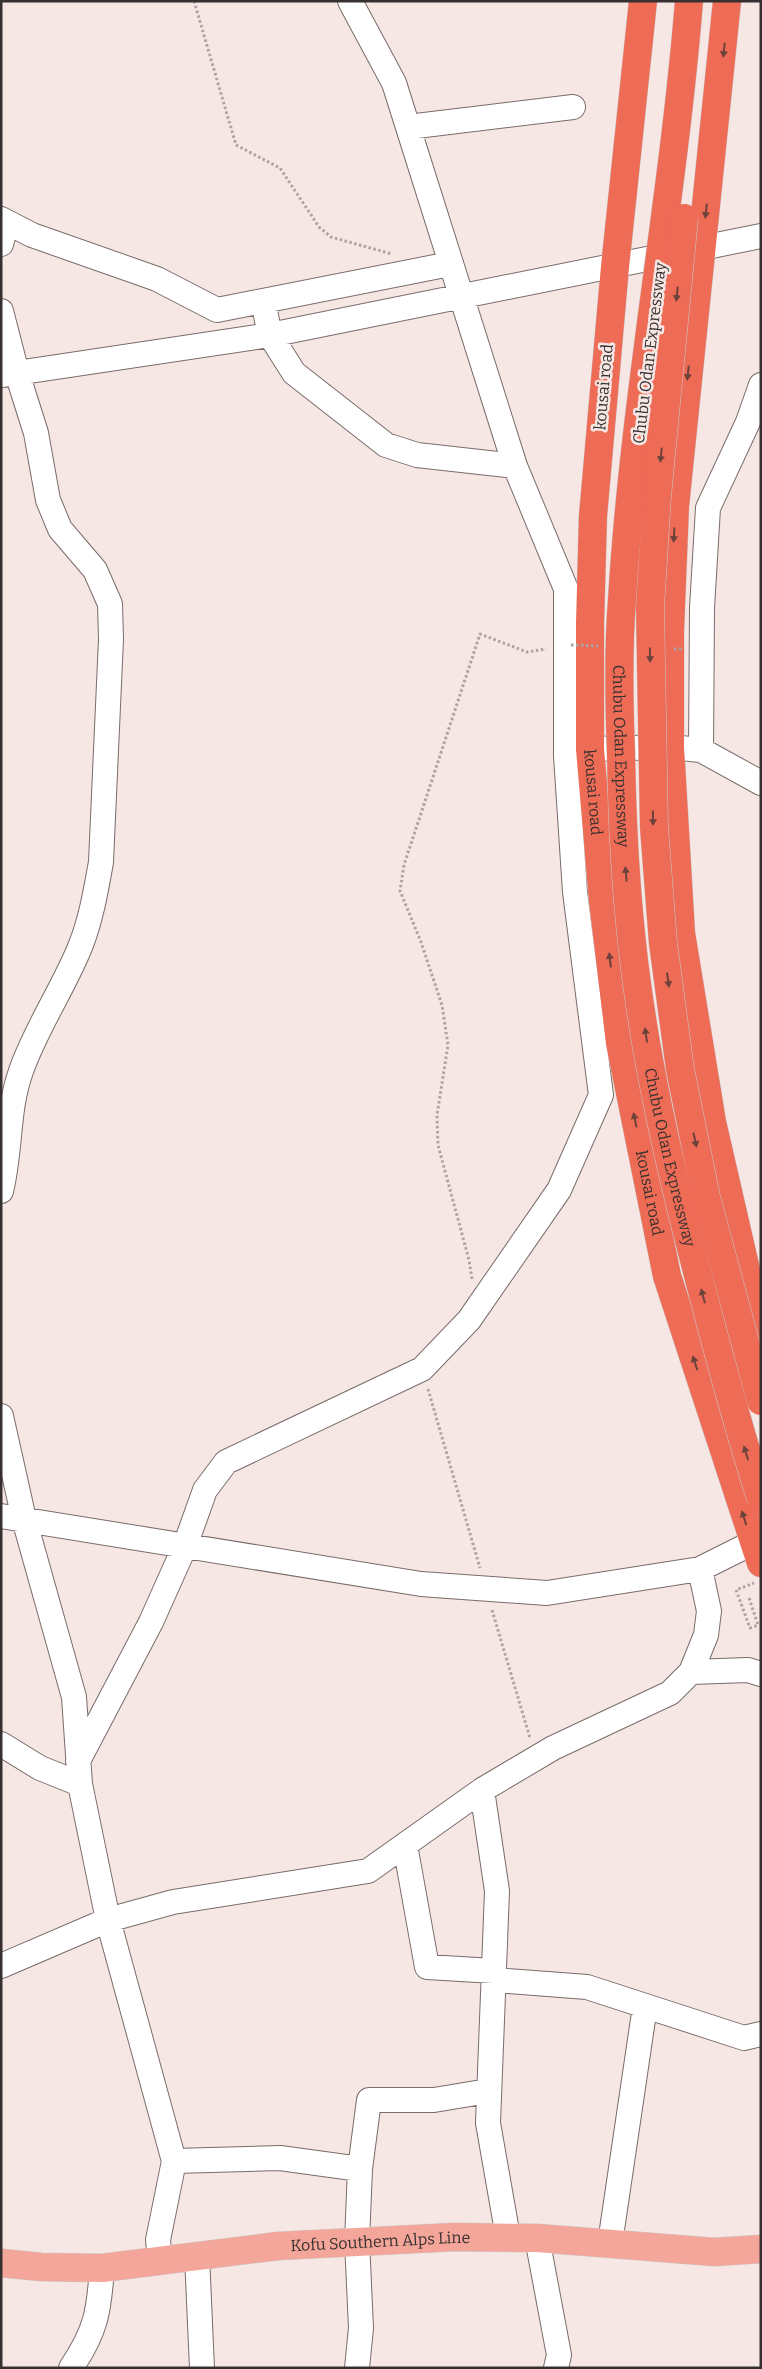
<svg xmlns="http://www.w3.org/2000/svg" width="762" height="2369" font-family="Bitter,serif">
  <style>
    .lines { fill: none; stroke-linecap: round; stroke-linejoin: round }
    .minor-casing { stroke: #796c69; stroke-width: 26 }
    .major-casing { stroke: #cbc9c9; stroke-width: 29 }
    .highway-casing { stroke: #cbc9c9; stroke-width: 29 }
    .path { stroke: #aea3a1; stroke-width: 3; stroke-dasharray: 2.5 2.5; stroke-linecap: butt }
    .minor { stroke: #fff; stroke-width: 24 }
    .major { stroke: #f5a69a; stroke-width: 28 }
    .highway { stroke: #ee6b56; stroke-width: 28 }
    .highway-bridge-casing { stroke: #cbc9c9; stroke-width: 29; stroke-linecap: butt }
    .path-bridge { stroke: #aea3a1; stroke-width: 3; stroke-dasharray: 2.5 2.5; stroke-linecap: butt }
    .highway-bridge { stroke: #ee6b56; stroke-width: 28 }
    .oneway { fill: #6d423b }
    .labels { text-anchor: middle; stroke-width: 5; stroke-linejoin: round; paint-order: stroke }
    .street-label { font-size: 16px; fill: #363130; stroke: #f6e7e4 }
  </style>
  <rect width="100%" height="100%" fill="#f6e7e4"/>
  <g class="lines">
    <g class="minor-casing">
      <path id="minor" d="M350 1 394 83 515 466 566 589V756
        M408 127 573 107
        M1 219 32 235 157 279 217 310 450 264
        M1 244 7 222
        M263 301 270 335 294 373 386 445 417 455 515 466
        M1 311 17 373 36 433 48 500 60 529 95 570 110 604 111 639 101 862C96 890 91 920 80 947 63 989 36 1028 21 1071 7 1110 11 1151 1 1191
        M3 375 270 335 761 236
        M701 750 702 608 708 508 748 422 761 385
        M1 1416 24 1519 74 1697 80 1784 108 1920 174 2161 158 2240 160 2261
        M1 1516 421 1584 547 1593 700 1569 752 1543 761 1541
        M691 1672 748 1670 761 1674
        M1 1744 40 1768 80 1784
        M78 1761 151 1622 185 1546 205 1490 226 1462 422 1369 469 1320 559 1190 601 1095 575 892 566 756 590 749 670 747 701 750 761 783
        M482 1790 497 1891 488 2123 508 2237
        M405 1845 427 1967 494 1971
        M1 1966 108 1920 173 1902 368 1871 482 1790 553 1748 670 1693 691 1672 706 1635 709 1611 700 1569
        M494 1980 587 1987 744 2038 761 2034
        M174 2161 280 2158 360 2169
        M537 2238 559 2355 556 2368
        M610 2243 645 2006
        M197 2256 202 2368
        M71 2368C96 2331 99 2312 102 2268
        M357 2368 361 2328 357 2241 360 2169 369 2100H434L488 2091"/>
    </g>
    <g class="major-casing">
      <g id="major">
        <path id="s1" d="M1 2263 41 2267 102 2268 278 2246 455 2237 537 2238 714 2252 761 2249"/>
      </g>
    </g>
    <g class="highway-casing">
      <g id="highway">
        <path id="s2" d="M643 1 615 267 593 516 590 623V749L603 901 620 1043 667 1276 761 1563"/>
        <path d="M727 1 675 506 670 631V747L681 933 712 1122 761 1335"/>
      </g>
    </g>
    <path class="path" d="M194 1 236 145 280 168 319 227 331 237 392 254
      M472 1279 469 1260 438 1145 437 1115 448 1045 442 1005 421 942 400 891 404 865 480 634 527 652 546 649
      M428 1389 480 1568
      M749 1598 758 1625 750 1628 736 1590 754 1583
      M492 1610 530 1738"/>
    <use href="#minor" class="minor"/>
    <use href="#major" class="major"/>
    <use href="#highway" class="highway"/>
    <g class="highway-bridge-casing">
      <g id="highway-bridge">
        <path id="s3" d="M689 1C673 201 634 399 622 600 618 650 619 702 621 752 622 816 625 879 632 943 644 1056 670 1168 699 1279 718 1353 738 1426 761 1499"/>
        <path d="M684 218 657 496 650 607 654 827 663 943 680 1069 706 1197 761 1401"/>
      </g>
    </g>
    <path class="path-bridge" d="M571 645 598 646
      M674 649H683"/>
    <use href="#highway-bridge" class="highway-bridge"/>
  </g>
  <defs><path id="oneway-solid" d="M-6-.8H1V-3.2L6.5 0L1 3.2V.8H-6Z" transform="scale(1.25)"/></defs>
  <g class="oneway">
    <use href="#oneway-solid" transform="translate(724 50) rotate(96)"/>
    <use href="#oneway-solid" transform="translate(706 211) rotate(96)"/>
    <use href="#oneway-solid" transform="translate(677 294) rotate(96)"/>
    <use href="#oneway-solid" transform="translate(688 373) rotate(96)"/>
    <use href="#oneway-solid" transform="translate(661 455) rotate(96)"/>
    <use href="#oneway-solid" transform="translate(674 535) rotate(93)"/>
    <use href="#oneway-solid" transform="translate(650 655) rotate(89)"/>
    <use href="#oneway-solid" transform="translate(653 818) rotate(89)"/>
    <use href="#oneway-solid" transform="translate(626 874) rotate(-95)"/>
    <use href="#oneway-solid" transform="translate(610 960) rotate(-97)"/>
    <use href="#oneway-solid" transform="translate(668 980) rotate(82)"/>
    <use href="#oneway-solid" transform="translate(646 1035) rotate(-98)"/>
    <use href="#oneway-solid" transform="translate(635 1120) rotate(-102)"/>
    <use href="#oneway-solid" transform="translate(695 1140) rotate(78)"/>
    <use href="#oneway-solid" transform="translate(703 1296) rotate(-105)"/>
    <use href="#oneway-solid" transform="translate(695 1363) rotate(-108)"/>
    <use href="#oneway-solid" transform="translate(746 1453) rotate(-107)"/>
    <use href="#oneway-solid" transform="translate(744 1518) rotate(-108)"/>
  </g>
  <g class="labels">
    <g class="street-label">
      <text transform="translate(649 353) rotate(-83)" y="6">Chubu Odan Expressway</text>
      <text transform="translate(603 387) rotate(-85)" y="6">kousai road</text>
      <text dy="6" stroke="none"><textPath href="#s3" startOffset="759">Chubu Odan Expressway</textPath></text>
      <text dy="6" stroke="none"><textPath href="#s2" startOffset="794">kousai road</textPath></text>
      <text dy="6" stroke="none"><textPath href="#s3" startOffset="1164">Chubu Odan Expressway</textPath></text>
      <text dy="6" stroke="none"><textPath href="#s2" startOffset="1199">kousai road</textPath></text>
      <text dy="6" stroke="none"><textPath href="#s1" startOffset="381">Kofu Southern Alps Line</textPath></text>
    </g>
  </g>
  <rect width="762" height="2369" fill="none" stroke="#363130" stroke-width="5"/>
</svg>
